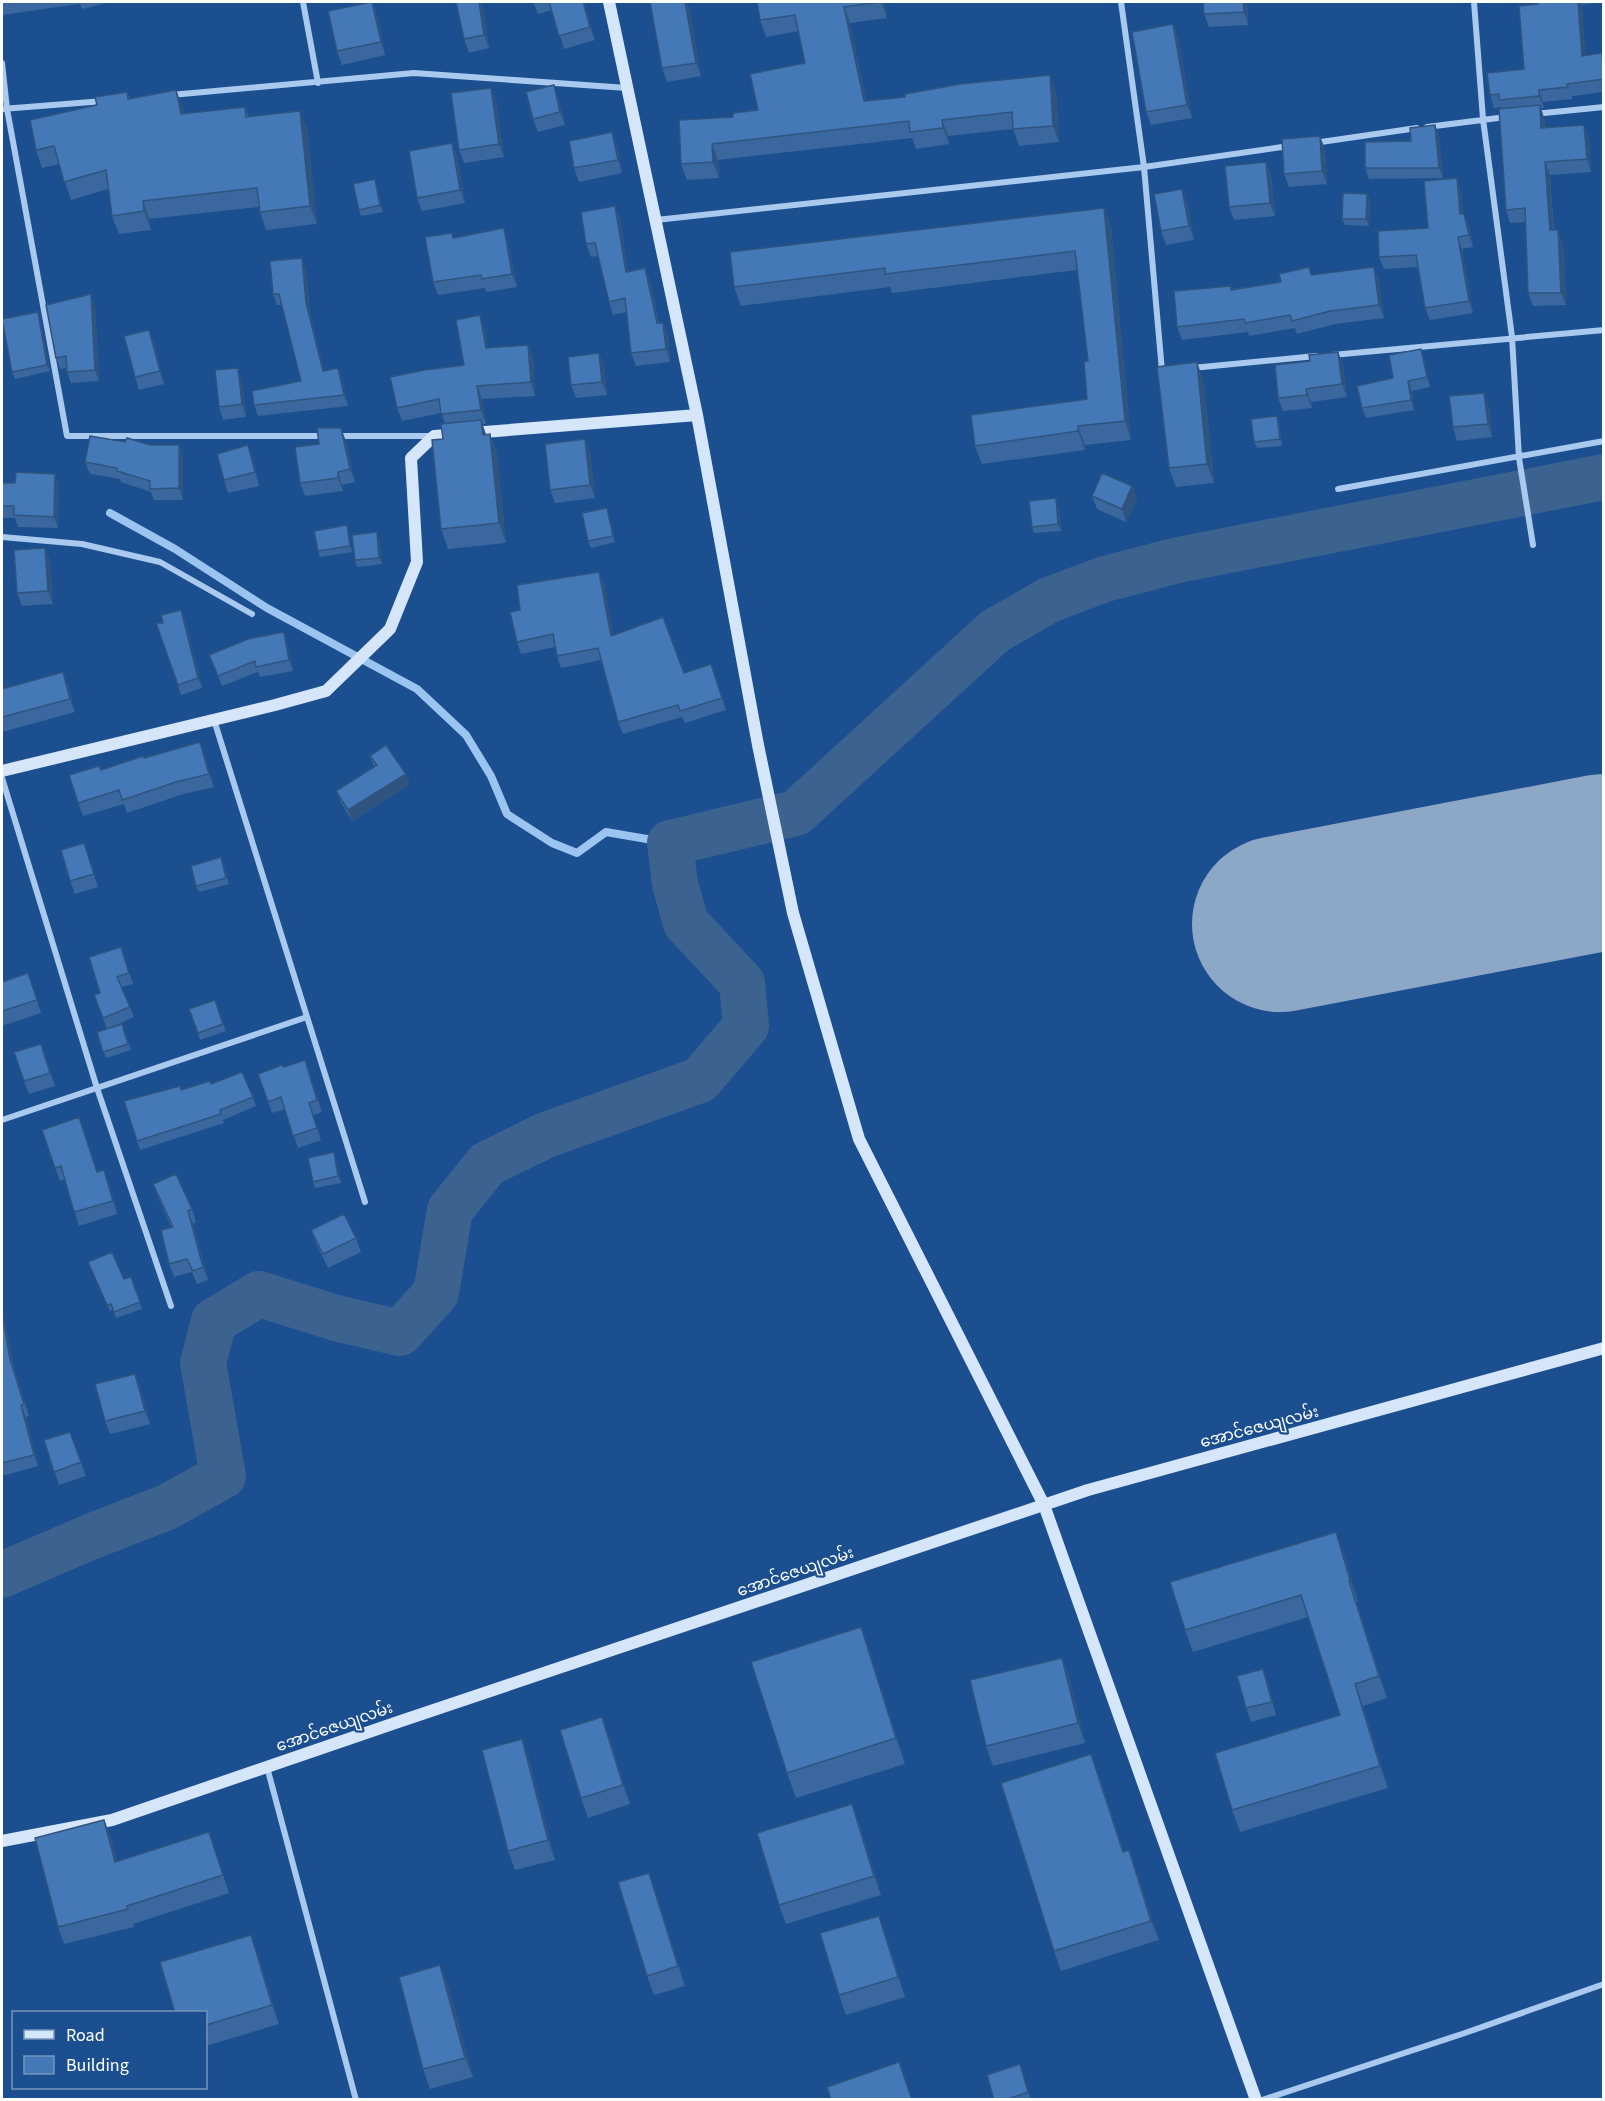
<svg xmlns="http://www.w3.org/2000/svg" width="1605" height="2101" font-family="'Source Sans 3','Noto Sans Myanmar',sans-serif">
  <style>
    .lines { fill: none; stroke-linecap: round; stroke-linejoin: round }
    .stream { stroke: #9cc4f0; stroke-width: 8 }
    .river { stroke: #3c6290; stroke-width: 46 }
    .runway { stroke: #8da7c7; stroke-width: 176 }
    .street { stroke: #a9c9ee; stroke-width: 6 }
    .secondary { stroke: #d6e6fa; stroke-width: 12 }
    .wall { fill: #3a679d }
    .shaded-wall { fill: #305480 }
    .building { fill: #4478b7; stroke: #305480; stroke-width: 1.5 }
    .labels { text-anchor: middle; stroke-width: 4.5; stroke-linejoin: round; paint-order: stroke }
    .street-label { font-size: 16px; fill: #fff; stroke: #1b4f8f }
  </style>
  <rect width="100%" height="100%" fill="#1b4f8f"/>
  <g class="lines">
    <path class="stream" d="M110 513 175 549 267 608 417 689 466 735 491 776 507 814 552 843 577 853 606 832 670 843"/>
    <path class="river" d="M2 1575 90 1537 167 1507 223 1476 203 1363 214 1321 259 1294 336 1318 400 1333 436 1293 450 1210 487 1164 546 1135 700 1080 746 1026 742 983 686 923 675 884 670 843 796 813 995 631 1049 600 1105 579 1178 560 1604 477"/>
    <path class="runway" d="M1280 924 1604 862"/>
    <path class="street" d="M303 2 318 83
      M1121 2 1144 167 1162 371H1164
      M1474 2 1483 119 1512 337 1519 458 1533 545
      M2 63 7 109 67 436H324
      M171 95 414 73 627 88
      M2 109 104 101
      M1534 114 1604 107
      M1427 127 1506 117
      M1314 143 1417 128
      M656 220 1144 167 1289 146
      M1332 355 1604 330
      M1192 368 1316 356
      M337 436H432
      M1338 489 1604 441
      M2 537 82 544 160 562 252 614
      M214 720 365 1202
      M2 778 97 1088 171 1306
      M2 1120 307 1017
      M267 1767 356 2100
      M1262 2100 1462 2034 1604 1984"/>
    <path class="secondary" d="M697 415 758 745 793 913 859 1139 1044 1505 1256 2100
      M2 771 275 705 326 691 390 629 417 562 411 458 434 436 697 415 609 2
      M2 1841 112 1820 398 1722 1088 1490 1604 1348"/>
  </g>
  <path class="wall" d="M2 2H110L82 9 80 4 2 15Z
    M372 2 377 15 385 55 342 65 337 51Z
    M482 2 489 48 469 53 464 39Z
    M533 2H584L595 40 564 49 552 10 538 14Z
    M650 2H687L689 7 701 76 667 82 662 68Z
    M757 2H884L887 18 850 23 866 100 1056 91 1059 142 1019 146 1013 129 948 136 949 144 916 149 912 138 718 160 719 178 687 180 681 164 733 117 758 110 805 63 799 31 766 37 760 20Z
    M1247 2 1248 25 1209 27 1204 14Z
    M1538 2H1604L1582 5 1585 55 1604 59V92L1572 96V99L1543 102 1544 108H1541L1544 118 1545 128 1589 137 1591 172 1550 175 1554 230 1563 243 1566 305 1533 306 1528 293 1525 222 1510 223 1506 210 1502 109V107L1494 108 1490 95 1524 69 1538 4Z
    M1178 37 1192 118 1151 125 1146 112Z
    M554 85 558 98 565 125 538 132 533 119Z
    M127 92 130 99 183 108 184 114 245 107 249 117 300 111 307 129 317 224 266 230 260 212 259 207 149 219 151 230 119 234 112 216 108 189 71 200 59 164 42 168 36 150 97 105Z
    M496 101 504 157 464 163 459 150Z
    M1435 125 1439 135 1443 178 1369 179 1365 168 1411 141Z
    M612 132 617 145 622 173 579 182 574 168Z
    M452 143 457 156 465 203 422 211 417 198Z
    M1325 149 1327 184 1289 187 1284 174Z
    M1266 162 1271 175 1275 216 1234 220 1229 207Z
    M375 179 383 212 361 216 359 210Z
    M1461 190 1463 214H1464L1469 226 1473 247 1462 249 1473 313 1430 320 1425 308 1418 267 1384 269 1379 257 1428 228Z
    M1367 194 1370 201 1369 226 1345 225 1342 219Z
    M1187 202 1194 240 1166 245 1161 231Z
    M615 206 620 219 628 272 645 268 650 281 659 323 668 336 670 362 636 366 631 353 627 312 613 315 609 302 598 256 591 257 586 244Z
    M1104 208 1111 227 1131 440 1085 445V450L982 464 975 446 1087 399 1088 361 1077 270 892 293 890 287 741 306 734 287Z
    M454 238 508 242 517 287 486 292 485 288 438 295 433 282Z
    M1374 267 1379 281 1384 318 1335 324 1297 334 1295 328 1249 336 1248 332 1182 340 1177 327 1231 286 1232 289 1281 282 1312 275Z
    M306 269 310 314 324 371 338 368 342 378 348 406 258 416 254 405 301 381 282 305H277L273 294Z
    M95 305 99 381 71 383 67 372V368L60 369 56 358Z
    M38 312 40 319 50 371 15 379 12 372Z
    M485 329 488 348 528 345 533 358 535 396 482 399 486 424H482L486 435 490 434 497 454 506 543 448 549 441 529 443 439 445 423 441 413 402 421 397 408 464 365Z
    M149 330 154 343 164 384 139 390 135 377Z
    M1338 352 1343 365 1347 397 1311 402 1312 408 1283 411 1278 398 1310 361Z
    M599 353 604 366 607 395 576 398 571 385Z
    M1424 359 1430 387 1412 391 1414 410 1366 418 1362 408 1393 378Z
    M242 381 246 417 223 420 219 407Z
    M1204 382 1214 483 1176 487 1169 468Z
    M1489 406 1492 437 1457 441 1453 427Z
    M1277 416 1279 422 1282 446 1257 448 1254 442Z
    M585 439 590 452 595 498 555 503 550 490Z
    M346 441 355 482 342 485 343 491 305 496 300 483Z
    M125 442 150 445H179L183 456V500H154L151 492 121 482 120 479 90 474 85 462Z
    M248 445 253 458 259 486 228 493 224 480Z
    M55 474 59 485 58 528 18 527 15 518H2V483H15Z
    M1132 486 1137 499 1126 522 1097 509 1092 496Z
    M1058 505 1061 531 1034 533 1032 527Z
    M609 514 615 542 591 548 588 541Z
    M349 532 352 552 320 557 318 551Z
    M379 539 382 564 357 567 355 560Z
    M45 548 50 561 53 604 22 606 17 593Z
    M604 584 613 636 684 673 715 676 726 710 685 723 682 717 623 734 618 722 602 660 561 668 557 656 555 647 521 654 517 642 520 610Z
    M181 610 185 620 202 688 181 695 156 623H163Z
    M287 643 293 671 260 677 258 672 222 686 209 655Z
    M68 685 75 712 2 732V689Z
    M200 742 214 787 180 795 127 813 124 804 83 816 78 803 101 770Z
    M370 756 410 784 352 821 340 801 336 791 374 767Z
    M84 843 98 887 75 894 70 881Z
    M221 857 229 884 199 892 196 886Z
    M124 957 133 984 122 987 134 1017 107 1029 94 995 100 993Z
    M28 973 41 1013 2 1026V982Z
    M215 1000 226 1031 200 1040 189 1009Z
    M122 1024 131 1050 106 1058 97 1032Z
    M41 1044 55 1086 29 1094 24 1081Z
    M284 1067 309 1072 322 1112 313 1115 321 1140 298 1148 285 1109 272 1113 258 1074Z
    M211 1084 253 1097 256 1106 223 1120 224 1123 140 1150 137 1141 182 1090Z
    M42 1130 97 1172 109 1183 117 1214 79 1226 65 1179 60 1181Z
    M336 1159 341 1183 315 1188 313 1182Z
    M153 1184 192 1209 196 1222 193 1224 208 1280 197 1284 192 1272 174 1277 169 1264 171 1227 158 1197Z
    M311 1230 356 1238 361 1252 328 1268 316 1243Z
    M88 1262 124 1279 131 1277 142 1309 116 1318 113 1310 110 1311Z
    M2 1313 5 1324 15 1371 29 1416 26 1417 38 1466 2 1476Z
    M135 1374 140 1387 150 1424 110 1434 105 1421Z
    M70 1432 86 1476 59 1485 44 1440Z
    M1344 1554 1358 1602 1357 1603 1387 1698 1363 1706 1388 1788 1240 1832 1232 1810 1340 1715 1308 1617 1193 1652 1185 1630Z
    M861 1627 870 1653 905 1764 796 1798 787 1773Z
    M1062 1658 1069 1677 1085 1743 993 1766 986 1746Z
    M1263 1669 1268 1682 1276 1715 1251 1722 1246 1708Z
    M609 1736 630 1804 588 1818 581 1798Z
    M522 1739 529 1759 555 1860 515 1870 508 1851Z
    M1098 1773 1124 1852 1129 1850 1136 1870 1159 1940 1061 1971 1054 1951Z
    M852 1804 859 1823 881 1895 786 1924 779 1905Z
    M104 1820 111 1838 117 1861 215 1849 229 1893 133 1924 134 1927 64 1944 58 1927Z
    M649 1873 656 1892 685 1986 654 1995 647 1976Z
    M886 1935 905 1997 846 2015 839 1995Z
    M258 1955 279 2024 206 2046V2013Z
    M448 1985 473 2077 430 2089 423 2069Z
    M1020 2064 1031 2100H994Z"/>
  <path class="shaded-wall" d="M372 2 377 15 385 55 381 42Z
    M479 2H482L489 48 484 35Z
    M583 2H584L595 40 590 27Z
    M685 2H687L689 7 701 76 696 63Z
    M881 2H884L887 18Z
    M1243 2H1247L1248 25 1244 12Z
    M1578 2H1580L1582 5 1586 68 1582 56Z
    M844 7 850 23 870 117 864 101Z
    M1173 24 1178 37 1192 118 1187 105Z
    M1050 75 1056 91 1059 142 1053 126Z
    M554 85 558 98 565 125 560 112Z
    M491 88 496 101 504 157 499 144Z
    M176 90 183 108 188 132 181 114Z
    M1539 90 1543 102 1544 108 1539 96Z
    M1540 105 1544 118 1545 141 1541 128Z
    M300 111 307 129 317 224 310 206Z
    M942 120 948 136 949 144 943 128Z
    M1435 125 1439 135 1443 178 1439 168Z
    M1584 125 1589 137 1591 172 1587 159Z
    M612 132 617 145 622 173 618 160Z
    M1320 136 1325 149 1327 184 1322 171Z
    M452 143 457 156 465 203 460 190Z
    M712 144 718 160 719 178 713 162Z
    M1266 162 1271 175 1275 216 1270 203Z
    M1545 162 1550 175 1554 243 1550 230Z
    M1457 178 1461 190 1465 227 1460 214Z
    M375 179 377 186 383 212 380 205Z
    M1182 189 1187 202 1194 240 1189 226Z
    M1367 194 1370 201 1369 226 1366 219Z
    M143 201 149 219 151 230 144 211Z
    M615 206 620 219 630 285 626 272Z
    M1104 208 1111 227 1131 440 1125 421Z
    M1464 214 1469 226 1473 247 1469 235Z
    M504 228 508 242 517 287 512 274Z
    M1558 230 1563 243 1566 305 1561 293Z
    M1458 237 1462 249 1473 313 1469 301Z
    M302 258 306 269 310 314 327 382 323 371 306 303Z
    M1374 267 1379 281 1384 318 1379 305Z
    M645 268 650 281 661 336 657 323Z
    M91 294 95 305 99 381 95 370Z
    M38 312 40 319 50 371 47 365Z
    M480 315 485 329 491 361 486 348Z
    M663 323 668 336 670 362 666 349Z
    M149 330 154 343 164 384 160 371Z
    M528 345 533 358 535 396 531 382Z
    M1421 349 1424 359 1430 387 1427 377Z
    M1338 352 1343 365 1347 397 1342 384Z
    M599 353 604 366 607 395 602 382Z
    M1197 362 1204 382 1214 483 1207 464Z
    M238 368 242 381 246 417 242 404Z
    M338 368 342 378 348 406 344 395Z
    M1408 381 1412 391 1414 410 1411 400Z
    M477 386 482 399 486 424 481 410Z
    M1306 389 1311 402 1312 408 1307 395Z
    M1484 393 1489 406 1492 437 1488 424Z
    M1277 416 1279 422 1282 446 1280 439Z
    M481 420 488 440 483 435Z
    M1078 426 1085 445V450L1078 431Z
    M341 428 346 441 355 482 350 469Z
    M490 434 497 454 506 543 499 523Z
    M585 439 590 452 595 498 590 485Z
    M179 445 183 456V500L179 488Z
    M248 445 253 458 259 486 255 472Z
    M338 472 342 485 343 491 338 478Z
    M55 474 59 485 58 528 54 517Z
    M1132 486 1137 499 1126 522 1122 509Z
    M1056 498 1058 505 1061 531 1058 524Z
    M607 508 609 514 615 542 613 536Z
    M347 525 349 532 352 552 350 546Z
    M377 532 379 539 382 564 379 558Z
    M45 548 50 561 53 604 48 591Z
    M599 572 604 584 616 648 611 636Z
    M181 610 185 620 202 688 198 678Z
    M284 632 287 643 293 671 289 660Z
    M63 672 68 685 75 712 70 699Z
    M200 742 205 755 214 787 209 774Z
    M406 774 410 784 352 821 348 810Z
    M84 843 89 856 98 887 94 874Z
    M334 1152 336 1159 341 1183 338 1176Z
    M104 1170 109 1183 117 1214 113 1201Z
    M188 1211 193 1224 208 1280 203 1267Z
    M2 1313 5 1324 15 1371 29 1416 10 1359Z
    M135 1374 140 1387 150 1424 145 1411Z
    M21 1405 26 1417 38 1466 34 1455Z
    M1336 1532 1344 1554 1358 1602 1350 1580Z
    M1349 1581 1357 1603 1387 1698 1379 1676Z
    M861 1627 870 1653 905 1764 896 1738Z
    M1062 1658 1069 1677 1085 1743 1078 1723Z
    M1263 1669 1268 1682 1276 1715 1272 1702Z
    M1355 1684 1363 1706 1388 1788 1380 1766Z
    M602 1717 609 1736 630 1804 623 1785Z
    M522 1739 529 1759 555 1860 548 1840Z
    M1091 1754 1098 1773 1130 1872 1123 1852Z
    M852 1804 859 1823 881 1895 874 1876Z
    M104 1820 111 1838 122 1880 115 1862Z
    M209 1832 215 1849 229 1893 223 1875Z
    M1129 1850 1136 1870 1159 1940 1151 1921Z
    M649 1873 656 1892 685 1986 678 1966Z
    M879 1916 886 1935 905 1997 898 1977Z
    M251 1935 258 1955 279 2024 272 2005Z
    M440 1965 448 1985 473 2077 465 2058Z
    M1020 2064 1025 2077 1031 2100 1028 2092Z"/>
  <path class="building" d="M372 2 381 42 337 51 328 11Z
    M456 2H479L484 35 464 39Z
    M549 2H583L590 27 559 36Z
    M650 2H685L696 63 662 68Z
    M757 2H880L844 7 864 101 905 97V94L960 84 1050 75 1053 126 1013 129 1012 112 942 120 943 128 910 132 909 121 712 144 713 162 681 164 679 120 733 117V113L758 110 750 74 805 63 795 15 760 20Z
    M1203 2H1243L1244 12 1204 14Z
    M1538 2H1578L1582 56 1602 53 1604 79 1567 84 1568 87 1539 90V96L1499 100V94L1490 95 1487 73 1524 69 1519 6 1538 4Z
    M1173 24 1187 105 1146 112 1132 32Z
    M554 85 560 112 533 119 526 92Z
    M491 88 499 144 459 150 451 93Z
    M176 90 181 114 245 107 246 117 300 111 310 206 260 212 257 188 143 201 144 211 112 216 106 170 64 182 54 146 36 150 30 120 97 105 95 97 127 92 128 99Z
    M1540 105 1541 128 1584 125 1587 159 1545 162 1550 230H1558L1561 293H1528L1525 208 1506 210 1499 109Z
    M1435 125 1439 168H1365V142L1411 141 1410 128Z
    M612 132 618 160 574 168 569 141Z
    M1320 136 1322 171 1284 174 1282 139Z
    M452 143 460 190 417 198 409 151Z
    M1266 162 1270 203 1229 207 1225 166Z
    M1457 178 1460 214H1464L1469 235 1458 237 1469 301 1425 308 1416 255 1379 257 1378 231 1428 228 1424 181Z
    M375 179 380 205 359 210 353 184Z
    M1182 189 1189 226 1161 231 1154 194Z
    M1343 193 1367 194 1366 219H1342Z
    M615 206 626 272 645 268 657 323H663L666 349 631 353 625 298 609 302 595 243 586 244 581 212Z
    M1104 208 1125 421 1078 426V431L975 446 971 415 1087 399 1084 362 1088 361 1075 251 885 274V268L734 287 730 252Z
    M504 228 512 274 482 279 481 275 433 282 425 237 452 233 453 238Z
    M302 258 306 303 323 371 338 368 344 395 254 405 252 391 301 381 279 294H273L270 261Z
    M1309 267 1311 275 1374 267 1379 305 1330 311 1292 321 1290 315 1245 323 1244 319 1177 327 1174 291 1231 286V290L1281 282 1279 274Z
    M91 294 95 370 67 372 66 356 56 358 46 305Z
    M38 312 47 365 12 372 2 319Z
    M480 315 486 348 528 345 531 382 477 386 481 410 441 414 439 399 397 408 390 377 425 370 464 365 456 320Z
    M149 330 160 371 135 377 124 336Z
    M1421 349 1427 377 1408 381 1411 400 1362 408 1357 386 1393 378 1389 355Z
    M1338 352 1342 384 1306 389 1307 395 1278 398 1275 365 1310 361 1309 355Z
    M599 353 602 382 571 385 568 357Z
    M1197 362 1207 464 1169 468 1157 367Z
    M238 368 242 404 219 407 215 370Z
    M1484 393 1488 424 1453 427 1449 396Z
    M1277 416 1280 439 1254 442 1251 419Z
    M481 420 483 435 490 434 499 523 441 529 432 440 443 439 441 424Z
    M317 428H341L350 469 338 472V478L300 483 295 447 319 444Z
    M90 436 125 442 127 438 150 445H179V488L150 489V481L117 471V468L85 462Z
    M585 439 590 485 550 490 545 444Z
    M248 445 255 472 224 480 217 454Z
    M16 472 55 474 54 517 14 515V506H2V483H15Z
    M1102 473 1132 486 1122 509 1092 496Z
    M1056 498 1058 524 1032 527 1029 501Z
    M607 508 613 536 588 541 582 513Z
    M347 525 350 546 318 551 314 531Z
    M377 532 379 558 355 560 352 535Z
    M45 548 48 591 17 593 14 550Z
    M599 572 611 636 663 617 684 673 711 664 722 698 680 711 678 705 618 722 598 648 557 656 553 634 517 642 510 612 520 610 517 585Z
    M181 610 198 678 178 685 156 623H163L161 615Z
    M284 632 289 660 256 667 255 661 218 676 209 655 248 639Z
    M63 672 70 699 2 717V689Z
    M200 742 209 774 176 782 122 800 119 790 78 803 69 775 99 766 101 770 143 756 144 758Z
    M386 745 406 774 348 810 336 791 377 765 370 756Z
    M84 843 94 874 70 881 61 850Z
    M221 857 226 878 196 886 191 866Z
    M121 947 129 973 117 977 130 1007 103 1018 94 995 100 993 89 957Z
    M28 973 37 1000 2 1011V982Z
    M215 1000 223 1024 198 1033 189 1009Z
    M122 1024 128 1044 103 1052 97 1032Z
    M41 1044 50 1073 24 1081 14 1052Z
    M305 1060 317 1100 309 1103 317 1128 293 1136 281 1097 268 1102 258 1074 282 1065 284 1067Z
    M242 1072 253 1097 220 1110 221 1114 137 1141 124 1101 180 1086 181 1090 210 1081 211 1084Z
    M79 1117 97 1172 104 1170 113 1201 74 1212 61 1166 55 1168 42 1130Z
    M334 1152 338 1176 313 1182 308 1158Z
    M176 1174 192 1209 188 1211 203 1267 193 1271 187 1259 169 1264 161 1230 173 1227 153 1184Z
    M344 1214 356 1238 323 1254 311 1230Z
    M112 1252 124 1279 131 1277 140 1302 114 1312 111 1304 107 1305 88 1262Z
    M2 1314 10 1359 24 1404 21 1405 34 1455 2 1463Z
    M135 1374 145 1411 105 1421 95 1384Z
    M70 1432 81 1462 54 1472 44 1440Z
    M1336 1532 1350 1580 1349 1581 1379 1676 1355 1684 1380 1766 1232 1810 1215 1753 1340 1715 1301 1595 1185 1630 1170 1582Z
    M861 1627 896 1738 787 1773 751 1662Z
    M1062 1658 1078 1723 986 1746 970 1680Z
    M1263 1669 1272 1702 1246 1708 1237 1676Z
    M602 1717 623 1785 581 1798 560 1730Z
    M522 1739 548 1840 508 1851 482 1750Z
    M1091 1754 1123 1852 1129 1850 1151 1921 1054 1951 1001 1783Z
    M852 1804 874 1876 779 1905 757 1833Z
    M104 1820 115 1862 209 1832 223 1875 127 1906 128 1909 58 1927 35 1838Z
    M649 1873 678 1966 647 1976 618 1882Z
    M879 1916 898 1977 839 1995 820 1933Z
    M251 1935 272 2005 206 2025V2013H175L160 1962Z
    M440 1965 465 2058 423 2069 399 1977Z
    M899 2062 912 2100H831L827 2087Z
    M1020 2064 1028 2092 1005 2100H994L987 2075Z"/>
  <g class="labels">
    <g class="street-label">
      <text transform="translate(1259 1426) rotate(-15)" y="6">အောင်ဇေယျလမ်း</text>
      <text transform="translate(795 1571) rotate(-19)" y="6">အောင်ဇေယျလမ်း</text>
      <text transform="translate(334 1726) rotate(-19)" y="6">အောင်ဇေယျလမ်း</text>
    </g>
  </g>
  <rect width="1605" height="2101" fill="none" stroke="#ffffff" stroke-width="6"/>
  <rect x="12" y="2011" width="195" height="78" fill="#1b4f8f" stroke="#7695bc" stroke-width="1.5"/>
  <rect x="24" y="2030" width="30" height="9" fill="#d6e6fa" stroke="#7695bc" stroke-width="1.5"/>
  <text x="66" y="2041" font-size="18" fill="#ffffff">Road</text>
  <rect x="24" y="2056" width="30" height="18" fill="#4478b7" stroke="#7695bc" stroke-width="1.5"/>
  <text x="66" y="2071" font-size="18" fill="#ffffff">Building</text>
</svg>
